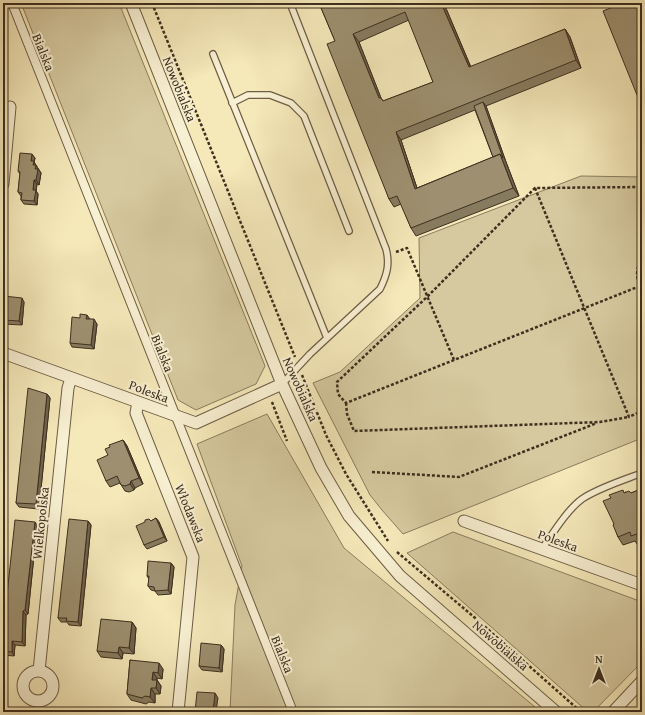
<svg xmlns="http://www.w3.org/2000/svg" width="645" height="715" font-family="'Gentium Book Plus',serif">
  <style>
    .green { fill: #d6c99f; stroke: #8a7c5f }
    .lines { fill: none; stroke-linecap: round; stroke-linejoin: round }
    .service-casing { stroke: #6c5d46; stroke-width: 8 }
    .pedestrian-casing { stroke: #6c5d46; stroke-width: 10 }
    .minor-casing { stroke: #6c5d46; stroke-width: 13 }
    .path { stroke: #3e2f1f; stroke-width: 2.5; stroke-dasharray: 3 2; stroke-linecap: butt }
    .service { stroke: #f8f0d2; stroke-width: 5.5 }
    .pedestrian { stroke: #f8f0d2; stroke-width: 8 }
    .minor { stroke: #f8f0d2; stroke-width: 11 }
    .wall { fill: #877b5f; stroke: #3e2f1f; fill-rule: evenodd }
    .shaded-wall { fill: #6e644e; stroke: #3e2f1f }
    .building { fill: #9d8f6f; stroke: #3e2f1f; fill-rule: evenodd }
    .labels { text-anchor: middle; stroke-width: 4; stroke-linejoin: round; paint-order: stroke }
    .street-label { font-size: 13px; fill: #3e2f1f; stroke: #f8f0d2 }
  </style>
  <rect width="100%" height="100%" fill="#f5e8b9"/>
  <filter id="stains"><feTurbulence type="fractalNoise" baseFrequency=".005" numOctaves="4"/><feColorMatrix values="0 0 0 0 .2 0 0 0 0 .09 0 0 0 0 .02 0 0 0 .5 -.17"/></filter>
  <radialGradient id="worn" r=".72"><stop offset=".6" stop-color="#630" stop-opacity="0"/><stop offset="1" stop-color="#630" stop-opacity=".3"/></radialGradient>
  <path class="green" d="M21 3H119L265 366 256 384 196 410 178 400Z
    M581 176 642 177V438L403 534 382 510 370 495 313 383 340 372 420 298 419 238Z
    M267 414 344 548 541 712H230L235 605 242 566 197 444Z
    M453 532 642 602V662L593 712H588L407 553Z"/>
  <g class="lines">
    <g class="service-casing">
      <path id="service" d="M213 54 327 338
        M232 103 248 95H270L291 103 304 116 349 231
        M282 384 310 354 380 289C387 275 390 264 386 249L290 3
        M542 549C553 533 567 510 582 499 598 488 624 480 642 473"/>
    </g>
    <g class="pedestrian-casing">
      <path id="pedestrian" d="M12 3 293 712"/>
    </g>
    <g class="minor-casing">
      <path id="minor" d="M131 3 282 384 321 468 349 516 400 576 556 712
        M3 184 10 107
        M3 353 196 423 282 384
        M138 402 136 413 193 557 178 712
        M464 521 642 585
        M23 686a15 15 0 1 1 30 0a15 15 0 1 1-30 0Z
        M39 671 68 388 71 378
        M613 712 642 681"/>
    </g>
    <path class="path" d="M152 3 295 357
      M535 188 629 417 642 411
      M396 252 407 248 454 360
      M642 257C636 267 635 280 642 289
      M640 286 346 403 338 394 337 382 428 296 535 188 642 187
      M302 375 326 435 346 474 388 541
      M272 402 287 441
      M346 403 347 414 354 431 600 422 629 417
      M372 472 459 477 597 423
      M397 552 474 617 581 712"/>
    <use href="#service" class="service"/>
    <use href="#pedestrian" class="pedestrian"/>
    <use href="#minor" class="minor"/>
  </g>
  <path class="wall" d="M319 3H452L445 6 471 67 565 29 570 37 581 68 486 106 506 162 519 196 416 236 411 228 401 204 394 207 389 199 335 41ZM409 20 433 82 383 101 381 98 359 42ZM475 110 493 157 417 188 401 140Z
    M642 3V103L637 95Z
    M35 158 34 162 41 173 39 185 37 184 36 191 38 194 37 205 24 204 21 200V196L18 192 20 174 18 171Z
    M24 302 22 325 4 324 3 322V320Z
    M90 319 97 324 94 349 72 347 70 343Z
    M47 394 50 398 39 509 19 507 16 503Z
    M123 440 127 446 143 484 135 488 134 490 129 492 125 491 120 483 110 487 106 481 108 455 110 447Z
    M642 486V542L637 544 635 541 623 545 618 537 614 524 625 492 631 493 641 489Z
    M156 518 159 522 167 541 147 549 144 545 151 521Z
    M88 521 91 525 81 626 69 625 67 622H61L58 618Z
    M35 522 37 526 28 614 26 615 25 646 15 645 14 656 3 655V632Z
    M171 563 174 567 171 594 158 595 155 591 151 590 148 586 149 579 147 576Z
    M132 622 136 628 134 654 123 653 122 659 101 657 97 651Z
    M221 645 224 649 222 672 202 670 199 666Z
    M130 660 163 669 162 679 157 678V680L161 686 160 694H155V703L149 702 146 704 131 700 127 694Z"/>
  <path class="shaded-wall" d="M441 3H443L445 6 474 75 469 67Z
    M565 29 570 37 581 68 576 60Z
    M353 34 359 42 381 98 386 106 379 98Z
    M483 102 486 106 506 162 519 196 513 188 500 154Z
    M396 132 401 140 420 197 415 189Z
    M32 154 35 158 34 162 41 173 39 185 36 180 31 161Z
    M34 180 37 184 36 191 38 194 37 205 34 201 33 190Z
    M22 298 24 302 22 325 19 321Z
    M87 315 90 319 89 323 86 319Z
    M94 319 97 324 94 349 91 345Z
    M47 394 50 398 39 509 36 504Z
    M123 440 127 446 143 484 139 478Z
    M131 481 135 488 134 490 130 484Z
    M156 518 159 522 167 541 164 537Z
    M88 521 91 525 81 626 78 622Z
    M35 522 37 526 28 614 25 610Z
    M171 563 174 567 171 594 168 590Z
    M23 611 26 615 25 646 22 642Z
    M132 622 136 628 134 654 129 648Z
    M12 641 15 645 14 656 12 652Z
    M221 645 224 649 222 672 219 668Z
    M119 647 123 653 122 659 118 653Z
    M159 663 163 669 162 679 158 673Z
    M153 672 157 678 156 686 152 680Z
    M157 680 161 686 160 694 156 688Z
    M151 688 155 694V703L150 697Z
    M215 693 218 698 216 712H213Z"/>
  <path class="building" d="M319 3H441L469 67 565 29 576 60 396 132 415 189 500 154 513 188 411 228 397 196 389 199 327 44 335 41ZM405 12 433 82 383 101 381 98H379L353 34Z
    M623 3H642V93L637 95 603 11Z
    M483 102 503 158 500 154 493 157 474 106Z
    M20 153 32 154 31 161H34L33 165H36L35 169H38L36 180H34L33 190H36L34 201 21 200 22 193 18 192 20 172 18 171Z
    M4 296 22 298 19 321 3 320Z
    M80 314 87 315 86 319H94L91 345 70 343 72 317 80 318Z
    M28 388 47 394 36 504 16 503Z
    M123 440 139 478 131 481 130 484 125 486 121 485 117 476 106 481 97 460 108 455 105 449 110 447 109 445Z
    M640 486H642V532L631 536 630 532 618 537 613 525 614 524 603 501 611 498 609 495 623 490 624 493 629 491 631 493 641 489Z
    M156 518 164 537 144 545 136 526 145 522V520L149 519 151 521Z
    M69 519 88 521 78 622 66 621 67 618H58Z
    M15 520 35 522 25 610 23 611 22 642 12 641V652L3 651V632Z
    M148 561 171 563 168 590 155 591 154 587 148 586 149 576H147Z
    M101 619 132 622 129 648 119 647 118 653 97 651Z
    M201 643 221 645 219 668 199 666Z
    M130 660 159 663 158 673 153 672 152 680H157L156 688H151L150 697 145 696 142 698 127 694Z
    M197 692 215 693 213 712H195Z"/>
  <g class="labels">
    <g class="street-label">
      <text transform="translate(44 52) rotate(68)" y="5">Bialska</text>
      <text transform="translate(180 89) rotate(68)" y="5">Nowobialska</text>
      <text transform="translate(163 353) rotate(68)" y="5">Bialska</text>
      <text transform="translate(301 389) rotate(66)" y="5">Nowobialska</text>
      <text transform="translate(149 391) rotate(21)" y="5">Poleska</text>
      <text transform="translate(191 513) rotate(68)" y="5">Włodawska</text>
      <text transform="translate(40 523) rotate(-84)" y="5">Wielkopolska</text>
      <text transform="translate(558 540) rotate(20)" y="5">Poleska</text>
      <text transform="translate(501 645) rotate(41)" y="5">Nowobialska</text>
      <text transform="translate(283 654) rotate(68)" y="5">Bialska</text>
    </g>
  </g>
  <rect width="645" height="715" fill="none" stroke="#f5e8b9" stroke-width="16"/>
  <rect x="4" y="4" width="637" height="707" fill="none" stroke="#3e2f1f" stroke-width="2"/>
  <rect x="8" y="8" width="629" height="699" fill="none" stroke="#3e2f1f"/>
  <g transform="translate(599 669)" stroke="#f8f0d2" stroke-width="3" paint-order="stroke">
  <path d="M0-3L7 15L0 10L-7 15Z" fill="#3e2f1f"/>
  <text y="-6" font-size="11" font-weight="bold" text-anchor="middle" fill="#3e2f1f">N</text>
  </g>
  <rect width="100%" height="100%" filter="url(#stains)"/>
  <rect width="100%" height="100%" fill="url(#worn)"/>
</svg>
